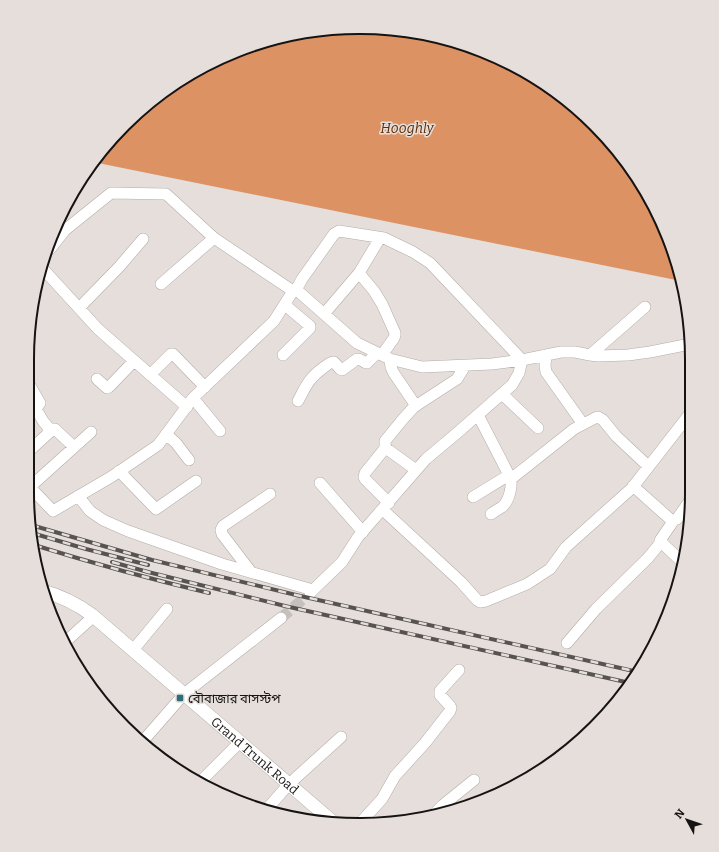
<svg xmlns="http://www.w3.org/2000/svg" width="719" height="852" font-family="Bitter,'Noto Sans Bengali',serif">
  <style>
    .water { fill: #dd9264 }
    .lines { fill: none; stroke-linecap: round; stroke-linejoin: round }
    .minor-tunnel { stroke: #c6c0bc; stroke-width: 11; stroke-dasharray: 11 5.5; stroke-linecap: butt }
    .minor-casing { stroke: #b3aca8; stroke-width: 12 }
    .major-casing { stroke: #b3aca8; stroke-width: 14 }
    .minor { stroke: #fff; stroke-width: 11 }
    .major { stroke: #fff; stroke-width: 13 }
    .rail-casing { stroke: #575351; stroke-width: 4 }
    .rail { stroke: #e5deda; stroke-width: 2.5; stroke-dasharray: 8; stroke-linecap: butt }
    .poi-dot { fill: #2b6f7f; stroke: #e5deda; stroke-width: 1.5 }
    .labels { text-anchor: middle; stroke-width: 3; stroke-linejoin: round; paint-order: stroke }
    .poi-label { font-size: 13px; fill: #161312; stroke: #e5deda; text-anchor: start }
    .street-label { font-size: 13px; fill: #161312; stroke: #e5deda }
    .water-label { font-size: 14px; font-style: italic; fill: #5e2e0a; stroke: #e5deda }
    .rim { fill: none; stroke: #161312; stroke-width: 2 }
  </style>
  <rect width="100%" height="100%" fill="#e5deda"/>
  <path class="water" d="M360 27 425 33 487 52 544 83 595 125 636 175 667 232 681 281 93 162 96 157 140 110 232 52 295 33Z"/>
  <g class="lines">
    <path class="minor-tunnel" d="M281 618 310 593"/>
    <g class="minor-casing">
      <path id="minor" d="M50 249 65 230 111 193 166 194 214 238 293 291
        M44 270 98 329 187 407
        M359 273 374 291 382 304 395 333V335L394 338 382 355
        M161 284 214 238
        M296 290 302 279 334 234 339 231 384 238 413 252 430 263 522 360 519 373 512 385 457 433 426 459 358 537 342 562 310 593
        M79 308 119 267 143 239
        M324 314 359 273 380 238
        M283 355 310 328V326L285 305
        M546 355 545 366 546 372 583 424
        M590 355 645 307
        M390 359 391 367 393 372 416 406
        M150 375 171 354H173L205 387
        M97 379 107 388 109 387 134 361
        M29 384 40 403 36 409 43 421 51 431
        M502 394 538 428
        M193 398 220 431
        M298 401C306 386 309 378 323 368 327 365 330 362 334 362L340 369 342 370 357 359C361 358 363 363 367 363L377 353
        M478 415 511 479C512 488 509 501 502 507 499 509 495 511 491 514
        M166 434 176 443 189 460
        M386 447 365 473 364 477 365 479 389 503
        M28 452 53 429H55L57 431 74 447
        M416 470 387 449 385 446V441L403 419 414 407 457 379 465 366
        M119 471 156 509 196 481
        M511 479 574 429 595 418 598 417 603 420 616 436 648 466
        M320 483 363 532
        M27 484 53 511 111 477 158 445 193 398 274 321 293 291 296 290 299 292 357 343 390 359 422 367 492 364 522 360 561 352H575L590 355 598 356 628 355 650 352 690 344
        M633 486 670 519 674 520 677 519 691 499
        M30 487 91 432
        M78 496 90 511 103 520 128 531 222 564 313 590
        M473 497 509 475
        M383 510 461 582 477 600 480 602 486 601 527 584 550 569 566 547 632 488 692 411
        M674 520 661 539 660 541 682 562
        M251 572 222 534 221 530 223 526 270 494
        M64 643 94 616
        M567 643 596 609 648 558 661 542
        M133 650 167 609
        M143 741 184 694 281 618
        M200 782 240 742
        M267 809 289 784 341 737
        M434 814 443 805 474 780
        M361 822 382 799 395 776 425 743 450 711 451 708 450 706 440 695V691L459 670"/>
    </g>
    <g class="major-casing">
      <g id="major">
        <path id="s1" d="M43 591C61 596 77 604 92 615L333 822"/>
      </g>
    </g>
    <use href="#minor" class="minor"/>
    <use href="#major" class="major"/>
    <g class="rail-casing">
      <path id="rail" d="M31 525 152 560 296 595 638 672
        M32 533 86 549 148 565
        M34 545C92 563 150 579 209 593
        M112 562 148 572 285 606 630 683"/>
    </g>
    <use href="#rail" class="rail"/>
  </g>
  <rect class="poi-dot" x="176" y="694" width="8" height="8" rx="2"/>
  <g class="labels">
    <g class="poi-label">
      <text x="188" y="703">বৌবাজার বাসস্টপ</text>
    </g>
    <g class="street-label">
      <text dy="5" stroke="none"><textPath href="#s1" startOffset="270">Grand Trunk Road</textPath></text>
    </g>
    <g class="water-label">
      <text x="407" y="133">Hooghly</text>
    </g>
  </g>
  <path d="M0 0H719V852H0ZM359 34H360A325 325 0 0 1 685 359V493A325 325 0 0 1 360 818H359A325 325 0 0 1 34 493V359A325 325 0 0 1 359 34Z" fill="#e5deda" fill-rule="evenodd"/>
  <path class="rim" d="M359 34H360A325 325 0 0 1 685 359V493A325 325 0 0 1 360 818H359A325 325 0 0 1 34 493V359A325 325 0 0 1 359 34Z"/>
  <g transform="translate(687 820) rotate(310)" stroke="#e5deda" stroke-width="3" paint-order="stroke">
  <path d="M0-3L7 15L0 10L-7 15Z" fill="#161312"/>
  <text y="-6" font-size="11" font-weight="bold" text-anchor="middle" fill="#161312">N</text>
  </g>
</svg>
